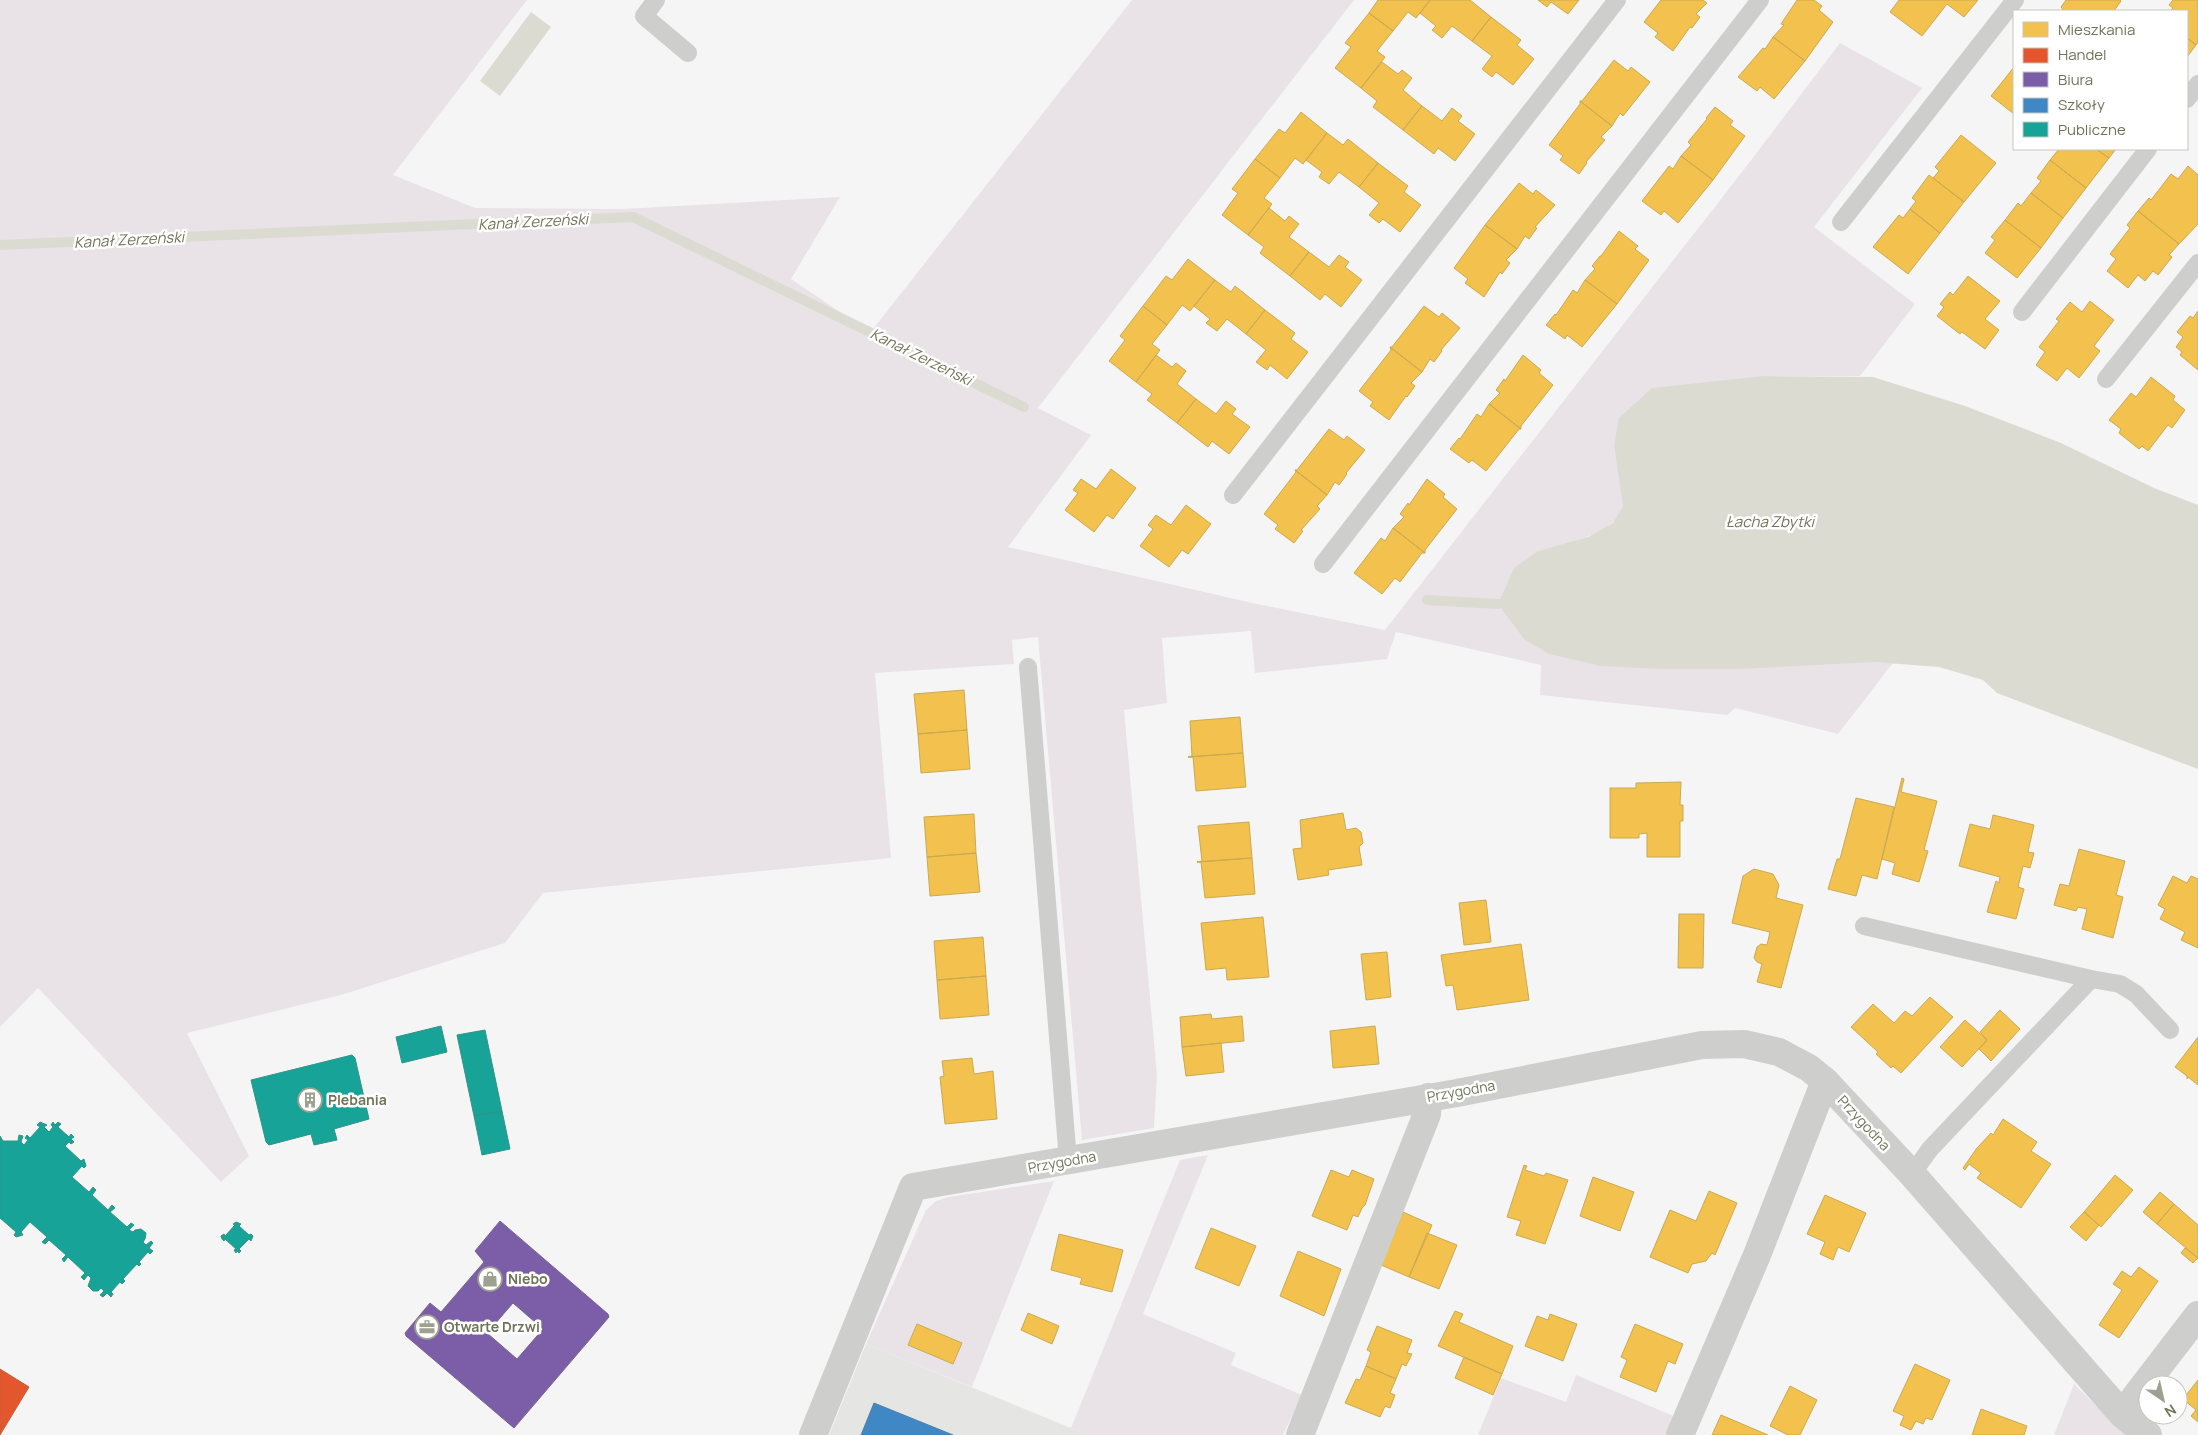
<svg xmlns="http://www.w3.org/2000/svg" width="2198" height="1435" font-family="Manrope,sans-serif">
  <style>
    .built { fill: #e5e5e4 }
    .green { fill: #e9e3e7 }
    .water { fill: #dbdbd2 }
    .homes { fill: #f2c14e; stroke: #caaa51 }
    .shops { fill: #e4572e; stroke: #c1603b }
    .offices { fill: #7b5ea7; stroke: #77658f; fill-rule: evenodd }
    .schools { fill: #3f88c5; stroke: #4d82a4 }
    .public { fill: #17a398; stroke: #319585 }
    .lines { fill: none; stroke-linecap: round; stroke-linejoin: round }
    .stream { stroke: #dbdbd2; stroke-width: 10 }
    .lane { stroke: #cececc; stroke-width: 18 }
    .street { stroke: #cececc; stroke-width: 28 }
    .labels { text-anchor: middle; stroke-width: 5; stroke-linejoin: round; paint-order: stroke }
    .street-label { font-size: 14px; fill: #6e7458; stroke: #fff }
    .poi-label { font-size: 14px; font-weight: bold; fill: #6e7458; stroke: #fff; text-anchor: start }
    .water-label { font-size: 15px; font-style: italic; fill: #727457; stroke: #fff }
  </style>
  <rect width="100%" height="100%" fill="#f6f5f6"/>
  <path class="built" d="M866 1344 1088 1435H829Z"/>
  <path class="green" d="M0 0H527L393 175 475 208 622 209 840 197 791 279 846 316 873 329 1132 0H1354L1038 408 1091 435 1008 547 1248 602 1385 630 1742 172 1840 43 1922 88 1814 227 1915 304 1860 376H1764L1614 446C1616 463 1623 487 1623 504 1622 533 1560 545 1538 551L1874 662 1893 663 1838 734 1735 708 1727 715 1540 695 1541 665 1396 632 1387 659 1255 673 1251 631 1162 638 1167 703 1124 710 1157 1075 1154 1128 1082 1140 1038 637 1012 640 1014 664 875 673 891 858 543 893 505 943 341 995 187 1033 249 1156 221 1182 38 988 0 1027Z
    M1208 1155 1143 1314 1236 1353 1231 1365 1302 1395 1283 1435H1088L1071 1428 1180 1160Z
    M1054 1181 972 1387 866 1344 926 1210 936 1201 948 1197Z
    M1576 1375 1676 1417 1668 1435H1478L1501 1378 1566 1402Z
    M2074 1384 2126 1435H2054Z"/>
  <path class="water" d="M531 12 551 27 500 96 480 81Z
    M1764 376 1873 377 1965 406 2061 443 2154 488 2198 505V769L1997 693 1983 680 1939 667 1874 662 1740 669H1660L1601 666 1549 654 1524 639 1498 604 1514 568 1538 551 1588 537 1613 523 1623 506 1614 446 1619 418 1652 388Z"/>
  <path class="homes" d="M1378 0H1430L1416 18 1408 12 1393 31 1369 13Z
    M1430 0H1470L1491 17 1472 41 1452 26 1442 38 1432 30 1436 26 1420 13Z
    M1538 0H1579L1568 14 1551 2 1547 7Z
    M1661 0H1703L1707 3 1696 14 1700 17 1692 28 1690 27 1673 51 1655 37 1658 33 1644 22Z
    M1797 0H1814L1822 6 1819 10 1833 22 1805 61 1773 37 1784 25 1781 24Z
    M1899 0H1978L1964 17 1947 4 1922 36 1890 12Z
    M2066 0H2120L2121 1 2114 11H2064L2061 7Z
    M2173 0H2198V42L2196 45 2187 38V11H2170L2173 8 2169 5Z
    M1369 13 1393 31 1377 51 1385 57 1361 88 1335 68 1351 47 1345 43Z
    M1491 17 1521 40 1517 45 1534 59 1513 85 1496 72 1492 77 1482 69 1492 56 1472 41Z
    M1773 37 1805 61 1774 99 1760 87 1757 91 1738 77 1763 48 1765 49Z
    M2187 38 2196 45 2187 57Z
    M1614 60 1628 71 1631 67 1650 82 1623 116 1620 113 1612 126 1580 101H1582Z
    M1382 62 1398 74 1402 70 1412 78 1403 90 1422 106 1403 130 1373 107 1377 101 1361 88Z
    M2014 67V114L1991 96Z
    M1580 101 1612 126 1601 137 1605 140 1586 162 1587 163 1579 174 1560 160 1563 156 1549 145 1580 104Z
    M1422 106 1442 121 1452 108 1462 116 1458 121 1475 134 1455 161 1438 148 1434 154 1403 130Z
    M1715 107 1733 121 1730 125 1745 136 1713 180 1681 156 1691 145 1688 142 1707 119 1706 118Z
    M1301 112 1327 133 1303 164 1295 158 1280 178 1255 159 1279 129 1285 133Z
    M1327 133 1343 145 1348 139 1378 163 1359 187 1339 172 1329 184 1319 177 1322 172 1306 160Z
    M1961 135 1996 163 1964 202 1933 178 1939 171 1935 167Z
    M2059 149H2096L2109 158 2086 188 2050 160Z
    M2096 149H2116L2109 158Z
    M1681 156 1713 180 1678 223 1664 211 1661 215 1642 201 1669 166 1673 169Z
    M1255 159 1280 178 1264 198 1272 204 1248 235 1222 215 1238 193 1232 189Z
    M2050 160 2086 188 2063 218 2031 193 2041 181 2037 178Z
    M1378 163 1408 186 1404 192 1421 205 1400 232 1383 219 1379 223 1369 215 1379 203 1359 187Z
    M2188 166 2198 175V224L2179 244 2138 211 2149 198 2151 200 2171 174 2178 179Z
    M1929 175 1964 202 1940 233 1910 209 1916 201 1912 198Z
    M1519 183 1533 194 1536 190 1555 205 1535 227 1537 228 1529 239 1525 236 1517 249 1485 225Z
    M2031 193 2063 218 2041 248 2005 220 2018 203 2021 206Z
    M1269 208 1285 221 1289 216 1299 224 1289 237 1309 252 1290 276 1260 253 1264 247 1248 235Z
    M1910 209 1940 233 1908 274 1873 247 1899 215 1903 218Z
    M2138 211 2179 244 2169 255 2172 257 2158 275 2153 271 2145 281 2138 275 2128 288 2107 271 2116 259 2110 254 2130 228 2127 225Z
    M2005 220 2041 248 2017 278 1985 253 1995 240 1991 237Z
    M1485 225 1517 249 1506 260 1510 263 1502 274 1500 272 1484 297 1465 283 1468 279 1454 268Z
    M1619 231 1638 246 1635 249 1649 260 1617 304 1585 280 1595 269 1592 266 1600 256H1601Z
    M1309 252 1329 267 1339 255 1349 262 1345 267 1362 280 1341 307 1325 294 1320 300 1290 276Z
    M1188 259 1215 280 1190 311 1182 305 1167 325 1143 306 1166 276 1172 280Z
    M1968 276 2000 301 1985 319 1999 330 1985 349 1962 332 1960 334 1937 316 1944 307 1940 304 1950 292 1953 295Z
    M1215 280 1231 292 1235 286 1265 310 1246 334 1227 319 1217 331 1206 323 1210 319 1194 306Z
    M1585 280 1617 304 1582 347 1567 335 1565 339 1546 325 1555 314 1556 315 1573 290 1577 293Z
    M2090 301 2114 320 2094 346 2100 351 2079 378 2067 368 2057 381 2036 365 2045 352 2039 347 2059 321 2056 319 2070 302 2082 312Z
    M1143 306 1167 325 1152 344 1160 350 1136 382 1109 361 1125 340 1120 336Z
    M1424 306 1439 317 1442 313 1460 328 1441 350 1442 351 1434 362 1430 359 1422 372 1390 347H1392Z
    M1265 310 1295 333 1291 339 1308 352 1287 379 1270 365 1267 370 1256 362 1266 350 1246 334Z
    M2198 311V370L2180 355 2182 352 2176 347 2183 337 2177 332 2190 316 2193 318Z
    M1390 347 1422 372 1411 383 1415 386 1407 397 1406 396 1389 420 1370 406 1373 402 1359 391 1391 350Z
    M1156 355 1172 367 1176 363 1186 371 1177 384 1196 399 1177 423 1147 400 1152 394 1136 382Z
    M1523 355 1541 370 1539 373 1553 385 1521 426V429L1489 404 1500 393 1496 390 1504 379 1505 381Z
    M2151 377 2175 396 2173 400 2185 410 2172 428 2168 425 2148 451 2142 446 2139 449 2119 433 2121 429 2109 420 2131 393 2136 397Z
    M1196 399 1216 414 1226 401 1236 409 1232 414 1250 427 1229 454 1212 441 1208 447 1177 423Z
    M1489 404 1521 429H1519L1486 471 1472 460 1469 463 1450 449 1459 438 1460 439 1477 414 1481 417Z
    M1329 429 1344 440 1347 436 1365 450 1346 473 1347 474 1339 485 1335 482 1327 495 1295 470H1297Z
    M1111 469 1136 488 1113 519 1107 515 1094 532 1065 510 1078 493 1073 490 1081 479 1096 489Z
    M1295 470 1327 495 1317 506 1320 509 1301 530 1303 531 1294 543 1275 529 1278 525 1264 514 1296 472Z
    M1427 479 1445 494 1443 497 1457 509 1425 550V553L1393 528 1404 517 1400 514 1408 503 1409 505Z
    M1186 505 1211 524 1188 554 1182 550 1169 567 1140 546 1153 529 1148 525 1156 515 1171 525Z
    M1393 528 1425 553H1422L1400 582 1395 578 1382 594 1354 573 1381 538 1385 541Z
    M964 690 967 730 918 734 914 694Z
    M1240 717 1243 753 1188 757 1192 756 1190 721Z
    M967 730 970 769 921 773 918 734Z
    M1243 753 1246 787 1196 791 1193 757H1188Z
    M1902 778 1904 779 1901 792 1937 801 1924 850 1928 851 1919 882 1892 874 1895 863 1882 859Z
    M1681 782 1680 805H1683V821H1680V857H1647V833L1639 834V838H1610V788H1636V783Z
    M1856 798 1894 807 1877 879 1862 875 1856 896 1828 889 1837 859H1840Z
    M1343 813 1346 830 1356 828 1361 832 1363 843 1359 847 1362 865 1328 870 1329 875 1298 880 1293 849 1302 848 1300 820Z
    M974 814 976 853 927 857 924 817Z
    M1993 815 2034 825 2028 852 2034 853 2030 868 2023 866 2018 887 2024 889 2016 919 1987 912 1996 881 1999 883 2000 877 1959 866 1970 824 1990 829Z
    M1249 822 1252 858 1197 862 1202 861 1198 826Z
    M2079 849 2125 861 2116 895 2123 897 2113 938 2082 929 2087 909 2078 907 2076 911 2054 905 2060 884 2069 886Z
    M976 853 980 892 930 896 927 857Z
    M1252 858 1255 894 1205 898 1201 862H1197Z
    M1754 869 1773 874 1779 885 1776 898 1803 905 1781 988 1757 982 1762 964 1757 962 1754 958 1757 947 1761 944 1767 945 1770 932 1732 923 1743 876Z
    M2173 876 2187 883 2191 876 2198 879V948L2181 940 2185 932 2160 919 2165 909 2158 905Z
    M1486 900 1491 942 1464 945 1459 903Z
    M1679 914H1704L1703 968H1678Z
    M1263 917 1269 977 1227 980 1226 968 1206 970 1201 923Z
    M983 937 986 976 937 980 934 941Z
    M1521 944 1529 1000 1457 1010 1453 985 1446 986 1441 955Z
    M1387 952 1391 997 1366 1000 1361 954Z
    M986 976 989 1015 940 1019 937 980Z
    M1930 997 1953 1017 1901 1073 1893 1066 1891 1068 1876 1054 1878 1052 1851 1027 1873 1004 1894 1023 1905 1011 1912 1016Z
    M2000 1010 2020 1029 1991 1061 1979 1049 1987 1040 1980 1032Z
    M1211 1014 1212 1019 1242 1016 1244 1041 1182 1047 1180 1017Z
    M1965 1020 1987 1040 1962 1067 1940 1047Z
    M1375 1026 1379 1064 1333 1068 1330 1031Z
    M2198 1037V1085L2188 1077 2187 1079V1076L2175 1067Z
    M1221 1043 1224 1072 1186 1076 1182 1047Z
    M972 1058 974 1074 993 1071 997 1119 945 1124 940 1077 944 1076 942 1061Z
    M2003 1119 2037 1142 2031 1151 2051 1164 2021 1208 1977 1178 1981 1173 1969 1164 1965 1170 1963 1168 1977 1148 1991 1133 1993 1135Z
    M1524 1165 1527 1166 1525 1170 1544 1176 1546 1173 1568 1180 1545 1244 1516 1235 1521 1221 1507 1217Z
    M1331 1170 1349 1177 1352 1170 1374 1179 1365 1205 1362 1208 1358 1217 1353 1215 1347 1230 1312 1216Z
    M2115 1175 2133 1190 2101 1227 2084 1212Z
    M1593 1177 1634 1192 1620 1231 1580 1216Z
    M1709 1191 1737 1203 1715 1255 1712 1253 1706 1261 1692 1264 1688 1273 1650 1257 1670 1210 1696 1221Z
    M2160 1192 2174 1204 2157 1224 2143 1212Z
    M1825 1195 1866 1213 1849 1252 1838 1247 1833 1260 1820 1254 1825 1242 1807 1234Z
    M2174 1204 2198 1225V1258L2157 1224Z
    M1403 1212 1432 1225 1409 1277 1381 1265Z
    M2084 1212 2099 1225 2086 1241 2070 1227Z
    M1211 1228 1256 1246 1239 1286 1195 1268Z
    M1427 1233 1457 1245 1439 1289 1409 1277Z
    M1059 1234 1123 1250 1112 1292 1080 1284 1082 1278 1051 1270Z
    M2185 1248 2198 1258 2193 1263 2181 1253Z
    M1298 1251 1341 1269 1324 1316 1280 1296Z
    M2139 1267 2158 1281 2119 1338 2099 1325 2122 1290 2113 1284 2122 1271 2131 1277Z
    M1455 1311 1463 1314 1459 1322 1513 1346 1502 1374 1438 1346Z
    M1028 1313 1059 1326 1052 1344 1021 1330Z
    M1550 1314 1577 1324 1563 1361 1525 1346 1537 1316 1548 1320Z
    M917 1324 962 1343 953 1364 908 1345Z
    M1635 1324 1683 1344 1675 1364 1668 1361 1656 1392 1620 1377 1627 1360 1621 1357Z
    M1377 1326 1412 1340 1407 1353 1412 1354 1406 1366 1402 1364 1396 1379 1366 1366 1371 1352 1367 1350Z
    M1464 1357 1502 1374 1493 1395 1455 1378Z
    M1915 1364 1950 1380 1932 1420 1926 1418 1923 1424 1916 1421 1911 1430 1900 1425 1904 1416 1893 1411Z
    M1366 1366 1396 1379 1390 1393 1395 1395 1390 1408 1385 1406 1380 1417 1345 1403 1356 1379 1360 1380Z
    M2198 1380V1422L2191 1416 2196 1410 2183 1399Z
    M1790 1386 1817 1400 1800 1435H1788L1770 1426Z
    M1981 1409 2027 1426 2024 1435H1972Z
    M1721 1415 1768 1435H1712Z"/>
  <path class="shops" d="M0 1369 29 1387 0 1435Z"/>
  <path class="offices" d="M500 1221 608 1314 609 1317 514 1428 406 1336 405 1333 430 1303 441 1312 484 1262 475 1251ZM513 1303 543 1329 517 1359 487 1333Z"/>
  <path class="schools" d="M874 1403 953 1435H861Z"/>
  <path class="public" d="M441 1026 447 1052 402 1063 396 1037Z
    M485 1030 502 1111 474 1116 457 1035Z
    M352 1055 355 1058 369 1119 334 1129 337 1140 314 1145 311 1134 269 1145 266 1142 251 1080Z
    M502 1111 510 1149 482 1155 474 1116Z
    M40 1122 47 1125 44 1127 49 1132 53 1127 51 1125 53 1122 55 1125 58 1122 61 1124 58 1127 69 1137 71 1134 74 1137 71 1139 74 1142 71 1144 69 1142 65 1146 81 1161 84 1159 86 1166 84 1168 82 1166 72 1177 89 1192 93 1187 96 1190 92 1195 108 1210 112 1205 115 1208 110 1212 127 1227 131 1223 134 1225 129 1230 133 1232 135 1230 141 1229 146 1233 145 1239 143 1242 146 1245 151 1241 153 1243 149 1248 153 1251 150 1254 148 1252 139 1262 141 1264 139 1266 137 1264 123 1279 125 1281 122 1284 120 1282 111 1292 113 1294 111 1297 107 1293 103 1297 100 1295 104 1291 101 1288 98 1291H93L88 1286 91 1278 88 1275 84 1280 81 1277 85 1273 68 1257 64 1262 62 1259 66 1255 49 1240 45 1244 42 1242 47 1237 30 1222 21 1232 23 1235 16 1237 14 1235 16 1232 0 1218V1136L3 1141H18L19 1135 23 1136 21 1142 24 1145 28 1140 25 1138 27 1135 30 1138 40 1127 37 1125Z
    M236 1222 241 1224 239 1226 249 1235 251 1234 253 1236 251 1241 249 1239 239 1249 241 1251 239 1253 237 1251 236 1253 234 1250 236 1249 225 1239 224 1241 222 1239 221 1236 224 1234 225 1236 235 1225 233 1224Z"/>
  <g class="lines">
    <path class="stream" d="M0 245 633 217 1024 407
      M1427 600 1498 604"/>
    <path class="lane" d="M656 0 644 16 688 53
      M2187 99 2198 84
      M1841 222 2015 0
      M2022 312 2148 149
      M2106 379 2198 263
      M1233 495 1617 0
      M1323 564 1760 0
      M1028 667 1068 1161
      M1864 926 2091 979
      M1912 1174 1930 1149 2091 979 2120 984 2136 994 2170 1030"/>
    <path class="street" d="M2122 1414 2198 1315
      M813 1435 913 1187 1457 1093 1702 1045 1744 1044 1779 1052 1809 1068 1825 1081 1912 1174 2122 1414 2148 1435
      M1300 1435 1427 1114 1428 1097
      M1680 1435 1757 1255 1825 1081"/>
  </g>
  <defs>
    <g id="building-ring" transform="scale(1.25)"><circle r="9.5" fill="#fff" stroke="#9ea18f" stroke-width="1.5"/><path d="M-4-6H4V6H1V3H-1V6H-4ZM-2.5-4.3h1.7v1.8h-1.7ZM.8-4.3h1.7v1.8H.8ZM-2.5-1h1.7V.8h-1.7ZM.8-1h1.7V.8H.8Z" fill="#9ea18f"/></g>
    <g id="shop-ring" transform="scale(1.25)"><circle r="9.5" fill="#fff" stroke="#9ea18f" stroke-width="1.5"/><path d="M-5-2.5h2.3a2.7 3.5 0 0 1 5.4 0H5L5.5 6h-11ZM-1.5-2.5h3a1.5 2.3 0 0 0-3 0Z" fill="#9ea18f"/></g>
    <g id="office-ring" transform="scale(1.25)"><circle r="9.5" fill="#fff" stroke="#9ea18f" stroke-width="1.5"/><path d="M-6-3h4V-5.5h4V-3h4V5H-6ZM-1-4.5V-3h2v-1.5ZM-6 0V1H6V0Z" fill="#9ea18f"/></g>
  </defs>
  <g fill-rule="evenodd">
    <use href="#building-ring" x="310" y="1100"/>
    <use href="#shop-ring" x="490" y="1279"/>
    <use href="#office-ring" x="427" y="1327"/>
  </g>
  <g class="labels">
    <g class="street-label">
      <text transform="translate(1461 1091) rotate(-10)" y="5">Przygodna</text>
      <text transform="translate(1864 1123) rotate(47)" y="5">Przygodna</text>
      <text transform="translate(1062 1162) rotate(-10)" y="5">Przygodna</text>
    </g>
    <g class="poi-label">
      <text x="328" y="1105">Plebania</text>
      <text x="508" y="1284">Niebo</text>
      <text x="444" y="1332">Otwarte Drzwi</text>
    </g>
    <g class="water-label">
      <text transform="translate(533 222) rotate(-3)" y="5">Kanał Zerzeński</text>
      <text transform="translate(129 240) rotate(-3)" y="5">Kanał Zerzeński</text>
      <text transform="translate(921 357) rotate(26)" y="5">Kanał Zerzeński</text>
      <text x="1770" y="527">Łacha Zbytki</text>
    </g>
  </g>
  <rect x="2013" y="10" width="175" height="140" fill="#ffffff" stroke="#c5c7bc"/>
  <rect x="2023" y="22" width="25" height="15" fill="#f2c14e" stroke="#c5c7bc"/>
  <text x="2058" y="35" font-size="15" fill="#6e7458">Mieszkania</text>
  <rect x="2023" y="48" width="25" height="15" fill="#e4572e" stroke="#c5c7bc"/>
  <text x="2058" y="60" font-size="15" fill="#6e7458">Handel</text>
  <rect x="2023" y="72" width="25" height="15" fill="#7b5ea7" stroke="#c5c7bc"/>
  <text x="2058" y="85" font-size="15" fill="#6e7458">Biura</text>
  <rect x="2023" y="98" width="25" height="15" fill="#3f88c5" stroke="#c5c7bc"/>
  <text x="2058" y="110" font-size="15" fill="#6e7458">Szkoły</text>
  <rect x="2023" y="122" width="25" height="15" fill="#17a398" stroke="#c5c7bc"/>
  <text x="2058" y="135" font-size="15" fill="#6e7458">Publiczne</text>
  <g transform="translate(2163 1400) rotate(146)"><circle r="24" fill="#ffffff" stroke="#c5c7bc"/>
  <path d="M0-4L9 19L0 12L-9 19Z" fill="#9ea18f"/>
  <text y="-8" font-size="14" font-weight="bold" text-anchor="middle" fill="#6e7458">N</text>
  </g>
</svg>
